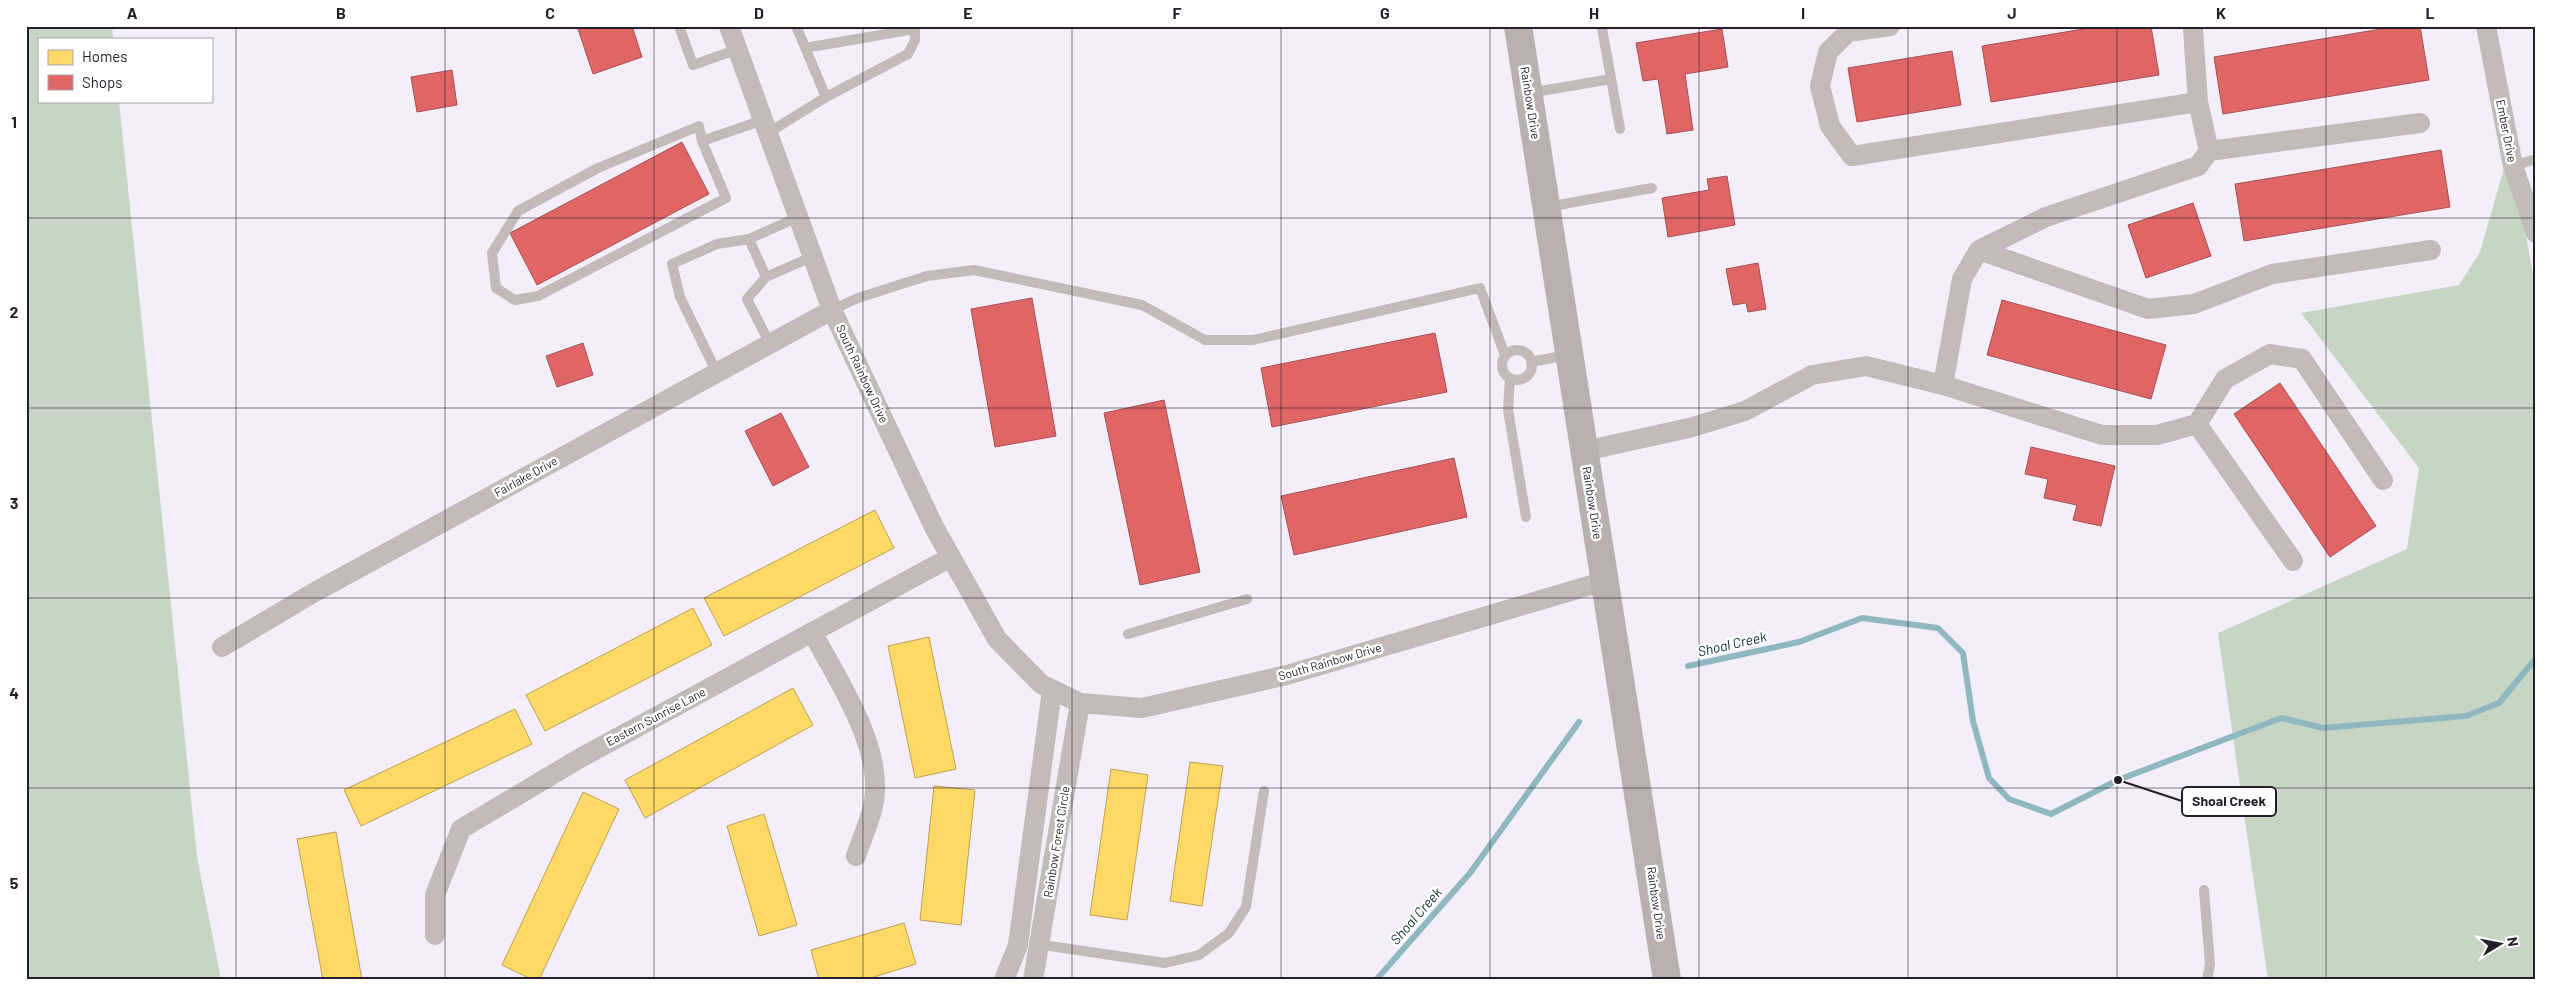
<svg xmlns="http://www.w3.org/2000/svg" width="2562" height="1006" font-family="Barlow,sans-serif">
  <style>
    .forest { fill: #c7d5c5 }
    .homes { fill: #ffd966; stroke: #bea154 }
    .shops { fill: #e06666; stroke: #a85054 }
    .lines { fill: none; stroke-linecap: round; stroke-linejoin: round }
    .stream { stroke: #90b8c1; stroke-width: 6 }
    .lane { stroke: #c2bbb8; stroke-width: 10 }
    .street { stroke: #c2bbb8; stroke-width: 20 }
    .secondary { stroke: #b8b1ad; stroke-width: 28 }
    .grid { fill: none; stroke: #251e2b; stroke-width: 1; stroke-opacity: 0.55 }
    .labels { text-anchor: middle; stroke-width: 5; stroke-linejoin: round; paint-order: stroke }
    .street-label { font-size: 12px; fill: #251e2b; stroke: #fff }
    .water-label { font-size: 14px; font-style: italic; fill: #102f33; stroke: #fff }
    .leader { fill: none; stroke: #251e2b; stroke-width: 2 }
    .callout-dot { fill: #251e2b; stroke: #fff; stroke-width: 2 }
    .callout { fill: #fff; stroke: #251e2b; stroke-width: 2 }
    .callout-label { font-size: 14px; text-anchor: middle; font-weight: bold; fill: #251e2b }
    .neatline { fill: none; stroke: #251e2b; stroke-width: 2 }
    .grid-label { font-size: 16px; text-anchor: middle; font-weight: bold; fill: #251e2b }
  </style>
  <rect width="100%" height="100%" fill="#f3eef9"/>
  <path class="forest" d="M26 26H112L113 39H39V101H119L197 857 221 980H26Z
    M2510 147 2536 291V980H2268L2218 633 2407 549 2419 468 2301 313 2459 285 2480 252Z"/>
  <path class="homes" d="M875 510 894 548 724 636 704 598Z
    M693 608 712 645 545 731 526 695Z
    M929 637 956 769 915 778 888 646Z
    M793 688 813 725 645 818 625 780Z
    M515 709 532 744 361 826 344 790Z
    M1190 762 1223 766 1202 906 1170 901Z
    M1111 769 1148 775 1127 920 1090 915Z
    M934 786 975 790 961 925 920 920Z
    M583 792 619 809 539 980H533L502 965Z
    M764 814 797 925 759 936 727 826Z
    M336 832 362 980H323L297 839Z
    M904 923 916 964 864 980H819L811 950Z"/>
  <path class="shops" d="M577 26H632L642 57 593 74Z
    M2101 26H2151L2159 75 1991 102 1982 46Z
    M2399 26H2420L2429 80 2223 114 2214 57Z
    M1722 29 1728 67 1685 74 1693 130 1667 134 1658 79 1643 81 1636 43Z
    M1952 51 1961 105 1857 122 1848 68Z
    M452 70 457 105 417 112 411 77Z
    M682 142 709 194 537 285 510 233Z
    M2441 150 2450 207 2244 241 2235 184Z
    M1727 176 1735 225 1668 237 1662 198 1709 190 1707 179Z
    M2193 203 2211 256 2146 278 2128 225Z
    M1758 263 1766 309 1748 312 1746 303 1733 305 1726 269Z
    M1032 298 1056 436 995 447 971 309Z
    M2002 300 2166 345 2151 399 1987 355Z
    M1435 333 1447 392 1272 427 1261 368Z
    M583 343 593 375 557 387 546 356Z
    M2280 383 2376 526 2330 557 2234 414Z
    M1164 400 1200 572 1140 585 1104 413Z
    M781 413 809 467 773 486 745 431Z
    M2031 447 2115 466 2101 526 2073 520 2077 505 2044 498 2048 479 2025 474Z
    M1454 458 1467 517 1294 555 1281 496Z"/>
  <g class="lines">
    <path class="stream" d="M1688 666 1799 642 1862 618 1938 628 1963 653 1973 721 1989 778 2009 799 2051 814 2118 780 2281 718 2323 728 2466 716 2499 703 2536 658
      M1376 980 1470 873 1579 722"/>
    <path class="lane" d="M679 26 693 65 738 49
      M796 26 826 97
      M1602 28 1620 129
      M805 48 915 29
      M1529 93 1611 79
      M699 126 702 141 726 198 538 296 515 300 496 288 492 253 518 211 598 168Z
      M768 133 826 97 908 54 915 40V26
      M702 141 763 120
      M2513 166 2536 159
      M1547 207 1652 188
      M749 239 766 277
      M832 310 858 298 927 276 974 270 1142 305 1205 340H1253L1480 288 1505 355
      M770 344 747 299 766 277 814 256
      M1502 365a15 15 0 1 1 30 0a15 15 0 1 1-30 0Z
      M1531 362 1567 355
      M717 373 680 297 672 264 717 244 749 239 798 217
      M1510 378 1508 410 1526 517
      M1128 634 1247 599
      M2204 890 2210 964 2207 980
      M1036 944 1165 963 1199 955 1229 933 1246 907 1264 791"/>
    <path class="street" d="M729 26 832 310 934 527 997 639 1041 684 1080 703 1142 708 1287 675 1605 581
      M1890 26 1848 32 1828 52 1820 86 1830 126 1852 156 2198 102
      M2486 26 2513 166 2536 233
      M2209 151 2420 123
      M1979 250 2148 309 2194 304 2272 274 2431 250
      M1943 385 1962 279 1979 250 2046 217 2198 166 2209 151 2198 102 2193 29
      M2197 424 2293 561
      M1584 451 1689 428 1745 411 1812 375 1866 366 1943 385 2102 435H2157L2197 424 2225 379 2270 354 2302 359 2383 480
      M812 632C837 678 883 747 874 801 871 819 862 838 856 856
      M222 647 313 593 832 310
      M435 935V895L461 829 582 757 951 557
      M1004 980 1018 945 1052 690
      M1033 980 1080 703"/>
    <path class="secondary" d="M1518 26 1667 980"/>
  </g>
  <path class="grid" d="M236 26V980M445 26V980M654 26V980M863 26V980M1072 26V980M1281 26V980M1490 26V980M1699 26V980M1908 26V980M2117 26V980M2326 26V980M26 218H2536M26 408H2536M26 598H2536M26 788H2536"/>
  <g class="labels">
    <g class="street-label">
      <text transform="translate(1530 103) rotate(81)" y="4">Rainbow Drive</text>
      <text transform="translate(2506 131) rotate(79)" y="4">Ember Drive</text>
      <text transform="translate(862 374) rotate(65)" y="4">South Rainbow Drive</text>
      <text transform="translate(526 477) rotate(-29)" y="4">Fairlake Drive</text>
      <text transform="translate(1592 503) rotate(81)" y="4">Rainbow Drive</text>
      <text transform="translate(1330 662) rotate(-16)" y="4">South Rainbow Drive</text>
      <text transform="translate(656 717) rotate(-28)" y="4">Eastern Sunrise Lane</text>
      <text transform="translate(1057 842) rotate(-81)" y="4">Rainbow Forest Circle</text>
      <text transform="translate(1656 903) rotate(82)" y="4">Rainbow Drive</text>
    </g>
    <g class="water-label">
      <text transform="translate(1732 644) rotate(-13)" y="5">Shoal Creek</text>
      <text transform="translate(1416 916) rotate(-49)" y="5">Shoal Creek</text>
    </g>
  </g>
  <path class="leader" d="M2118 780L2182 801"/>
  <circle class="callout-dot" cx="2118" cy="780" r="5"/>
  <rect class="callout" x="2182" y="787" width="94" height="29" rx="5"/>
  <g class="callout-label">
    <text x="2229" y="806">Shoal Creek</text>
  </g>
  <rect width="2562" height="1006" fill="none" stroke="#ffffff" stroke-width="55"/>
  <rect x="38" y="38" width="175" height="65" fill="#ffffff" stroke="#a8a5aa"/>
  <rect x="48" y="50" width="25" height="15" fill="#ffd966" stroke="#a8a5aa"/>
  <text x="82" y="62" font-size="15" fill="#251e2b">Homes</text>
  <rect x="48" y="75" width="25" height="15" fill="#e06666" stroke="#a8a5aa"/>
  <text x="82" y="88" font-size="15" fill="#251e2b">Shops</text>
  <g transform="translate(2500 944) rotate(80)" stroke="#ffffff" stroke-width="4" paint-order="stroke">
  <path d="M0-4L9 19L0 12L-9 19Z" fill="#251e2b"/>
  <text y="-8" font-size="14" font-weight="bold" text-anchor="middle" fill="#251e2b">N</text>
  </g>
  <rect x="28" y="28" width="2506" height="950" class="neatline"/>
  <g class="grid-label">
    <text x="132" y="19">A</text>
    <text x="341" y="19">B</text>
    <text x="550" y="19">C</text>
    <text x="759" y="19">D</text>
    <text x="968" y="19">E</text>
    <text x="1177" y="19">F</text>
    <text x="1385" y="19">G</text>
    <text x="1594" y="19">H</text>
    <text x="1803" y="19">I</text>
    <text x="2012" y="19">J</text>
    <text x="2221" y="19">K</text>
    <text x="2430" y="19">L</text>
    <text x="14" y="128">1</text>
    <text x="14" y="318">2</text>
    <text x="14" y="509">3</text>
    <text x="14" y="699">4</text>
    <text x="14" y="889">5</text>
  </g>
</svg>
